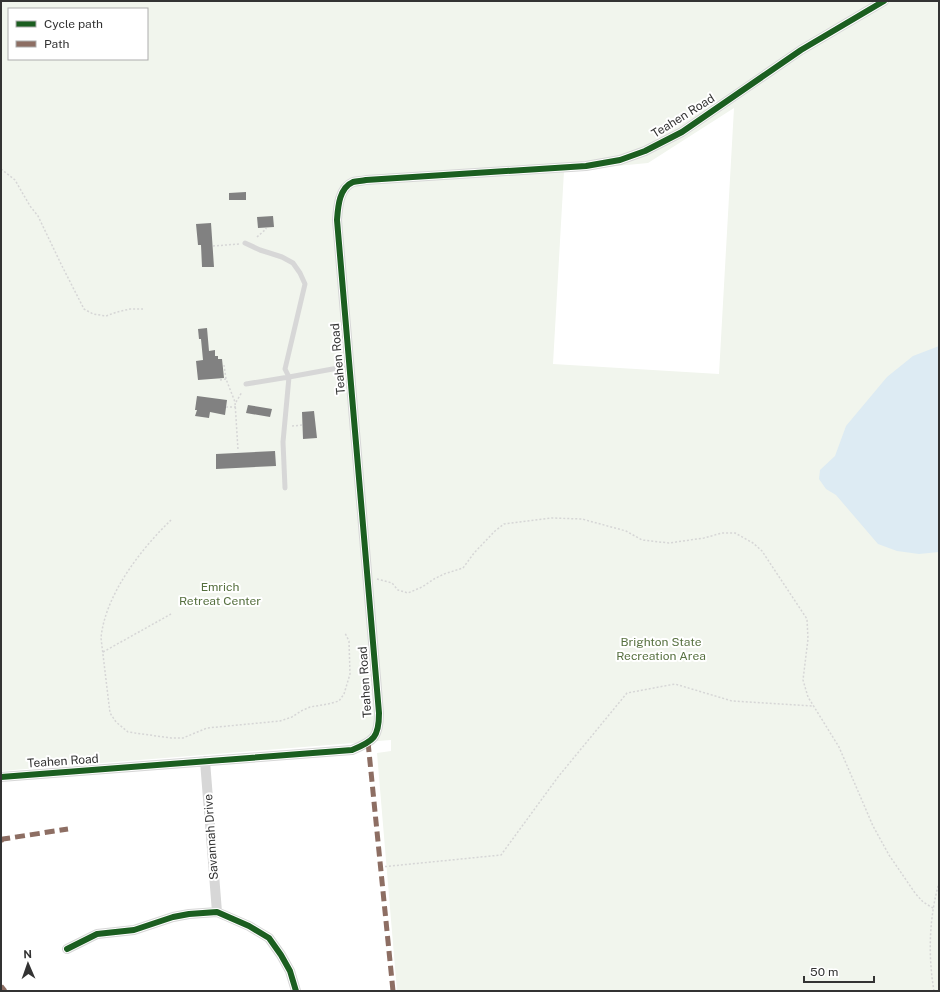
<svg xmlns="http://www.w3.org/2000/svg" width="940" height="992" font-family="'Public Sans',sans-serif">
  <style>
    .green { fill: #f1f5ed; fill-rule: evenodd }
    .water { fill: #ddebf3 }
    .building { fill: #818181 }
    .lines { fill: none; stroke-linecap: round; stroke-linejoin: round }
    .path { stroke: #d6d6d6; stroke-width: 1.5; stroke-dasharray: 2 2; stroke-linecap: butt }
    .service { stroke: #d7d7d7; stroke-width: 5 }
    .minor { stroke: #d7d7d7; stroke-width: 10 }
    .quiet { stroke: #8d6e63; stroke-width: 5; stroke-dasharray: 10 5; stroke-linecap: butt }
    .cycleway-casing { stroke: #fff; stroke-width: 8 }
    .cycleway { stroke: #1b5e20; stroke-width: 6 }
    .labels { text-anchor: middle; stroke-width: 4; stroke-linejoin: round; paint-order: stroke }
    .street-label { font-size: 12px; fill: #333; stroke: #fff }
    .park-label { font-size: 12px; fill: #56703f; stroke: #fff }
  </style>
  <rect width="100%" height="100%" fill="#fff"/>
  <path class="green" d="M1 1H939V991H397L377 753 391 751V740L1 771ZM9 9H147V59H9ZM734 108 719 374 553 364 564 171 648 163Z"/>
  <path class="water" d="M939 346V552L919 554 897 551 878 544 836 495 826 489 819 479 820 470 835 456 846 426 887 377 913 356Z"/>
  <path class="building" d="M246 192V200H229V193Z
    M273 216 274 227 258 228 257 217Z
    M211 223 214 267H202L201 245H198L196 224Z
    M207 328 209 351 215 350V356H218V359H222L224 378 198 380 196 361 203 360 201 339H199L198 329Z
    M197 396 227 400 225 415 210 412 209 418 195 416 197 410H195Z
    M248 405 272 409 270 417 246 413Z
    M314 411 317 438 303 439 302 412Z
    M275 451 276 466 216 469V454Z"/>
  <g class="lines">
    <path class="path" d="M1 169 15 180 30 206 38 216 62 266 84 309 93 314 106 316 117 312 130 309H143
      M257 237 266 229V228
      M213 246 239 244
      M224 365 226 379 235 402 238 450
      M220 380 226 379
      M236 402 242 392
      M226 407H236
      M292 426 303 425
      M171 520C141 549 105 595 101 638L110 713 116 722 128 732 171 738H183L207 728 280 721 292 717 301 711 310 707 328 704 339 701 344 694 350 674 349 641 345 633
      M377 579 392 583 398 590 408 593 422 587 434 579 444 574 463 568 474 553 495 531 504 524 552 518 582 519 626 531 642 540 669 543 704 538 722 533H735L753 543 762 551 807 619 808 639 803 680 808 697 839 747 873 826 889 855 915 893 923 902 933 908
      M103 652 171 614
      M381 867 501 855 558 777 627 693 675 684 732 701 813 706
      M934 991C928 956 929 917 939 883"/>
    <path class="service" d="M245 243 260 250 282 257 293 263 300 273 305 284 285 369 289 377 349 366
      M246 384 289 377 283 442 285 488"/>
    <path class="minor" d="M205 761 217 912
      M1 777 352 750C374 741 379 737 379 713L337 220C338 207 339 188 353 182 357 181 362 181 366 180L586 166 620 160 645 151 682 132 801 50 884 1
      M67 949 97 934 134 930 173 917 189 914 217 912 249 926 269 938 281 955 290 971 296 991"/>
    <path class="quiet" d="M368 742 393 991
      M1 841 3 839 68 829
      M1 986 5 991"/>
    <g class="cycleway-casing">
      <path id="cycleway" d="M1 777 352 750C374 741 379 737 379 713L337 220C338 207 339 188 353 182 357 181 362 181 366 180L586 166 620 160 645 151 682 132 801 50 884 1
        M67 949 97 934 134 930 173 917 189 914 217 912 249 926 269 938 281 955 290 971 296 991"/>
    </g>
    <use href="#cycleway" class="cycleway"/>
  </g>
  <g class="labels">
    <g class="street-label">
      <text transform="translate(683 116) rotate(-32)" y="4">Teahen Road</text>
      <text transform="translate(338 359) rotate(-95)" y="4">Teahen Road</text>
      <text transform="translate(365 682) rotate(-94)" y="4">Teahen Road</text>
      <text transform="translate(63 761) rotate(-4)" y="4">Teahen Road</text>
      <text transform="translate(211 837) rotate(-94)" y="4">Savannah Drive</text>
    </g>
    <g class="park-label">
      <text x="220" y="591">Emrich<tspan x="220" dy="14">Retreat Center</tspan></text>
      <text x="661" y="646">Brighton State<tspan x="661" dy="14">Recreation Area</tspan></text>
    </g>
  </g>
  <rect width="940" height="992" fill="none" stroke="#333333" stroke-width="4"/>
  <rect x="8" y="8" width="140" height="52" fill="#ffffff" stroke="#adadad"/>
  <rect x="16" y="21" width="20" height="6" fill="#1b5e20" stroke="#adadad"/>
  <text x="44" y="28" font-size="12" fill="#333333">Cycle path</text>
  <rect x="16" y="41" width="20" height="6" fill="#8d6e63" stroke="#adadad"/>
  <text x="44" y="48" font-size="12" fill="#333333">Path</text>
  <g transform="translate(28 964) rotate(358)" stroke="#ffffff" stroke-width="3" paint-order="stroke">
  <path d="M0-3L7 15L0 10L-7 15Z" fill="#333333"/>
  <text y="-6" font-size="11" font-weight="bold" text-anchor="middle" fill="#333333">N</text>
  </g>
  <path d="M804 976v6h70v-6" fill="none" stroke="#333333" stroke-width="2"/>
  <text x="810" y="976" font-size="12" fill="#333333" stroke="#ffffff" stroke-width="3" paint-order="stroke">50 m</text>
</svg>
